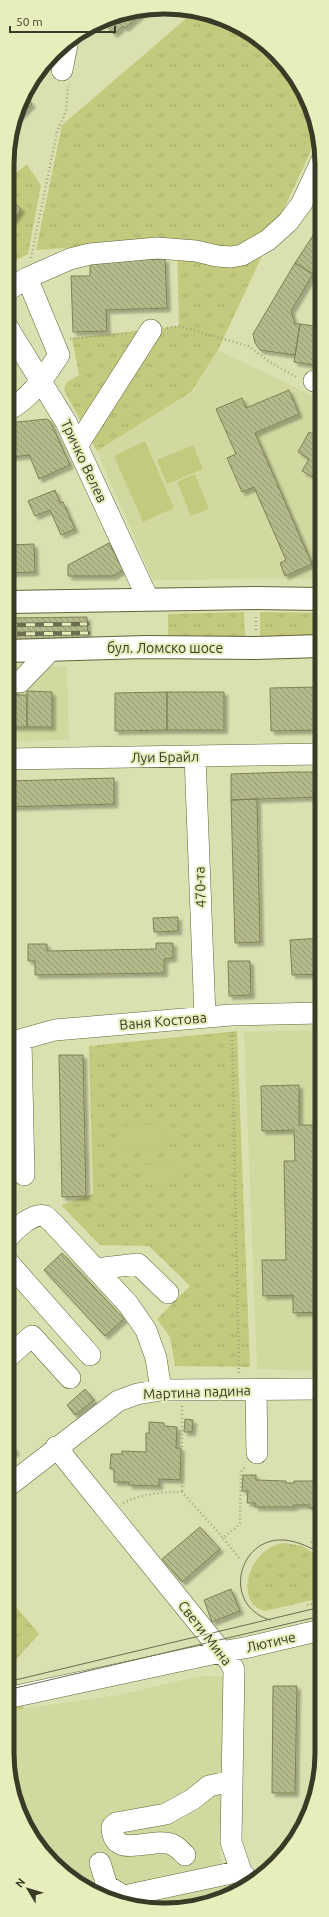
<svg xmlns="http://www.w3.org/2000/svg" width="329" height="1917" font-family="Ubuntu,sans-serif">
  <style>
    .built { fill: #d2d9a0 }
    .grass { fill: url(#grass-tufts) }
    .pitch { fill: #c3ca7d }
    .building { fill: url(#building-back-hatch); stroke: #7d8254; filter: url(#shadow) }
    .lines { fill: none; stroke-linecap: round; stroke-linejoin: round }
    .minor-casing { stroke: #616539; stroke-width: 22 }
    .major-casing { stroke: #616539; stroke-width: 24 }
    .path { stroke: #a1a67f; stroke-width: 2.5; stroke-dasharray: 1 3; stroke-linecap: butt }
    .minor { stroke: #fff; stroke-width: 21 }
    .major { stroke: #fff; stroke-width: 22 }
    .tram { stroke: #6b6e51; stroke-width: 1 }
    .rail-casing { stroke: #6b6e51; stroke-width: 4.5 }
    .rail { stroke: #e8edbc; stroke-width: 3; stroke-dasharray: 9; stroke-linecap: butt }
    .labels { text-anchor: middle; stroke-width: 4; stroke-linejoin: round; paint-order: stroke }
    .street-label { font-size: 14px; fill: #393b27; stroke: #e8edbc }
    .rim { fill: none; stroke: #393b27; stroke-width: 5 }
  </style>
  <defs>
    <pattern id="grass-tufts" width="24" height="20" patternUnits="userSpaceOnUse"><rect width="24" height="20" fill="#c3ca7d"/><path d="M3 7l-1-3M5 7V3M7 7l1-3M15 17l-1-3M17 17v-4M19 17l1-3" fill="none" stroke="#a8ae6c"/></pattern>
    <pattern id="building-back-hatch" width="6" height="6" patternUnits="userSpaceOnUse"><rect width="6" height="6" fill="#b5ba8b"/><path d="M-1 5l2 2M0 0l6 6M5-1l2 2" fill="none" stroke="#949872"/></pattern>
    <filter id="shadow"><feDropShadow dx="3.5" dy="3.5" stdDeviation="1" flood-color="#0004"/></filter>
  </defs>
  <rect width="100%" height="100%" fill="#dae0af"/>
  <path class="built" d="M218 350 321 400V578L153 580 97 451 191 392Z
    M67 666 69 740 8 742V667Z
    M321 1030V1371L257 1369 244 1032Z
    M200 1676 227 1677 220 1844 223 1879 229 1894 215 1902 154 1910 104 1898 53 1864 19 1813 7 1752V1711L119 1695Z"/>
  <path class="grass" d="M195 11 234 23 276 53 306 95 317 138 218 350 191 392 97 451 64 390 66 383 79 375 72 338 179 326 177 241 36 250 62 125Z
    M27 165 41 185 28 254 8 264V178Z
    M244 612 245 636 168 638V614Z
    M260 612 321 613V635L260 637Z
    M237 1031 250 1367 175 1366 170 1337 157 1319 190 1286 149 1246 100 1245 61 1205 93 1194 89 1046Z
    M285 1543 302 1546 321 1557V1598L265 1611C233 1604 248 1546 285 1543Z
    M7 1596 39 1634 12 1664 24 1709 7 1711Z"/>
  <path class="pitch" d="M145 441 174 508 143 522 114 456Z
    M193 445 203 469 167 484 157 460Z
    M195 474 209 509 191 516 177 482Z
    M166 1124 167 1146 118 1148 117 1126Z
    M182 1163 183 1183 147 1185 146 1165Z"/>
  <path class="building" d="M145 11 125 28 123 26 114 34 103 22 124 12Z
    M25 96 32 104 17 119Z
    M9 199 21 209 15 218 8 210Z
    M8 210 15 218 8 226Z
    M314 234 322 239V262L313 274 295 263Z
    M165 259 167 308 106 310 107 331 73 332 71 276H90V261Z
    M295 263 313 274 291 311 295 324H300L295 355 260 350 255 343 253 334Z
    M300 324 322 327V366L294 362Z
    M289 390 299 414 255 433 312 564 285 576 280 563 286 560 254 487 242 492 227 458 236 454 216 409 242 398 246 408Z
    M47 419 50 421 70 465 39 479 30 457V455L11 457 8 423Z
    M309 432 321 437V476L319 480 302 471 309 459 298 452Z
    M8 435 11 457H8Z
    M55 490 60 503 63 502 75 529 61 535 50 510 35 516 28 501Z
    M109 543 123 570 113 576H68V565Z
    M34 544 35 572 8 573V545Z
    M87 617 88 641H8V618Z
    M8 676H16V695H27V727H8Z
    M321 687V730L271 731 270 688Z
    M27 691 52 692V727H27Z
    M167 692H224V730H167Z
    M167 692V730L115 731V693Z
    M290 772H321V797L231 800V774Z
    M114 778V804L8 807V781Z
    M257 799 260 942 235 943 231 800Z
    M178 917V931L154 932 153 918Z
    M321 938V974L292 975 290 940Z
    M156 943H173V958L164 959V973L35 975V961H28V944H47V951L156 949Z
    M228 961H250L251 995 229 996Z
    M59 1055H83L86 1196 62 1197Z
    M299 1085V1125H321V1266H316V1286H321V1312L293 1313V1295L263 1296 262 1260H286L284 1161H295L294 1130 262 1131 261 1086Z
    M62 1253 124 1319 105 1336 44 1270Z
    M85 1389 94 1400 75 1415 67 1405Z
    M185 1419 193 1420 192 1432H184Z
    M149 1422 164 1423V1426L177 1427 176 1448H181L180 1480 159 1479V1486L129 1485V1482H114V1469H110L111 1454H122V1451L146 1452V1433H149Z
    M7 1440 16 1451 7 1459Z
    M243 1475H256V1480L286 1481V1483H294V1481H321V1508H309V1505H294V1507H255V1503H247L248 1491H242Z
    M200 1527 220 1549 182 1582 162 1559Z
    M231 1589 240 1611 212 1622 204 1600Z
    M273 1686H297L295 1793H272Z"/>
  <g class="lines">
    <g class="minor-casing">
      <path id="minor" d="M62 70 68 40
        M27 278 70 259 90 254 157 248 196 251 217 256 231 257 242 255 268 240 288 222 302 203 322 160
        M8 328 66 422 148 599
        M314 381 322 382
        M8 410C31 398 45 376 59 355L27 278 8 290
        M77 446 151 330
        M8 682H20L51 650
        M195 756 205 1017
        M8 759 321 754
        M21 1040 24 1175
        M8 1043 55 1030 231 1015 321 1013
        M7 1239C14 1230 33 1212 45 1216 47 1217 50 1221 52 1222L128 1304 146 1330 156 1358 161 1390
        M7 1261 90 1355
        M95 1269 138 1264 168 1293
        M7 1358 32 1336 70 1378
        M256 1390 257 1453
        M56 1447 230 1662 234 1670 231 1842 241 1871 249 1882
        M7 1487 118 1401 137 1394 161 1390 321 1389
        M7 1698 221 1652 249 1647 321 1630
        M185 1855C181 1851 177 1846 171 1844 152 1837 113 1861 112 1827L116 1823 166 1814 193 1799 209 1786 232 1781
        M100 1863 107 1886 124 1896 241 1871"/>
    </g>
    <g class="major-casing">
      <path id="major" d="M8 602 256 598 321 599
        M8 651 145 647 256 648 321 646"/>
    </g>
    <path class="path" d="M31 258 57 132 66 111 68 86
      M167 328 179 326 248 346 270 362 298 378
      M70 339 129 333
      M256 630V616
      M232 1032 239 1373
      M182 1406V1492
      M123 1503C142 1494 160 1492 182 1492L223 1538
      M311 1542 321 1547
      M239 1558 223 1538 240 1524 241 1472 246 1466
      M307 1605 321 1602"/>
    <use href="#minor" class="minor"/>
    <use href="#major" class="major"/>
    <path class="tram" d="M270 1620C221 1605 238 1537 284 1540 297 1541 309 1547 321 1553
      M7 1682 321 1607
      M7 1690 321 1616"/>
    <g class="rail-casing">
      <path id="rail" d="M8 625 87 624
        M8 634 88 633"/>
    </g>
    <use href="#rail" class="rail"/>
  </g>
  <g class="labels">
    <g class="street-label">
      <text transform="translate(84 461) rotate(65)" y="5">Тричко Велев</text>
      <text x="165" y="653">бул. Ломско шосе</text>
      <text transform="translate(165 757) rotate(-1)" y="5">Луи Брайл</text>
      <text transform="translate(200 887) rotate(-92)" y="5">470-та</text>
      <text transform="translate(163 1021) rotate(-5)" y="5">Ваня Костова</text>
      <text transform="translate(197 1392) rotate(-2)" y="5">Мартина падина</text>
      <text transform="translate(205 1633) rotate(52)" y="5">Свети Мина</text>
      <text transform="translate(271 1642) rotate(-13)" y="5">Лютиче</text>
    </g>
  </g>
  <path d="M0 0H329V1917H0ZM164 14H165A150 150 0 0 1 315 164V1753A150 150 0 0 1 165 1903H164A150 150 0 0 1 14 1753V164A150 150 0 0 1 164 14Z" fill="#e8edbc" fill-rule="evenodd"/>
  <path class="rim" d="M164 14H165A150 150 0 0 1 315 164V1753A150 150 0 0 1 165 1903H164A150 150 0 0 1 14 1753V164A150 150 0 0 1 164 14Z"/>
  <g transform="translate(28 1889) rotate(308)" stroke="#e8edbc" stroke-width="3" paint-order="stroke">
  <path d="M0-3L7 15L0 10L-7 15Z" fill="#393b27"/>
  <text y="-6" font-size="11" font-weight="bold" text-anchor="middle" fill="#393b27">N</text>
  </g>
  <path d="M10 26v6h105v-6" fill="none" stroke="#393b27" stroke-width="2"/>
  <text x="16" y="26" font-size="12" fill="#393b27" stroke="#e8edbc" stroke-width="3" paint-order="stroke">50 m</text>
</svg>
